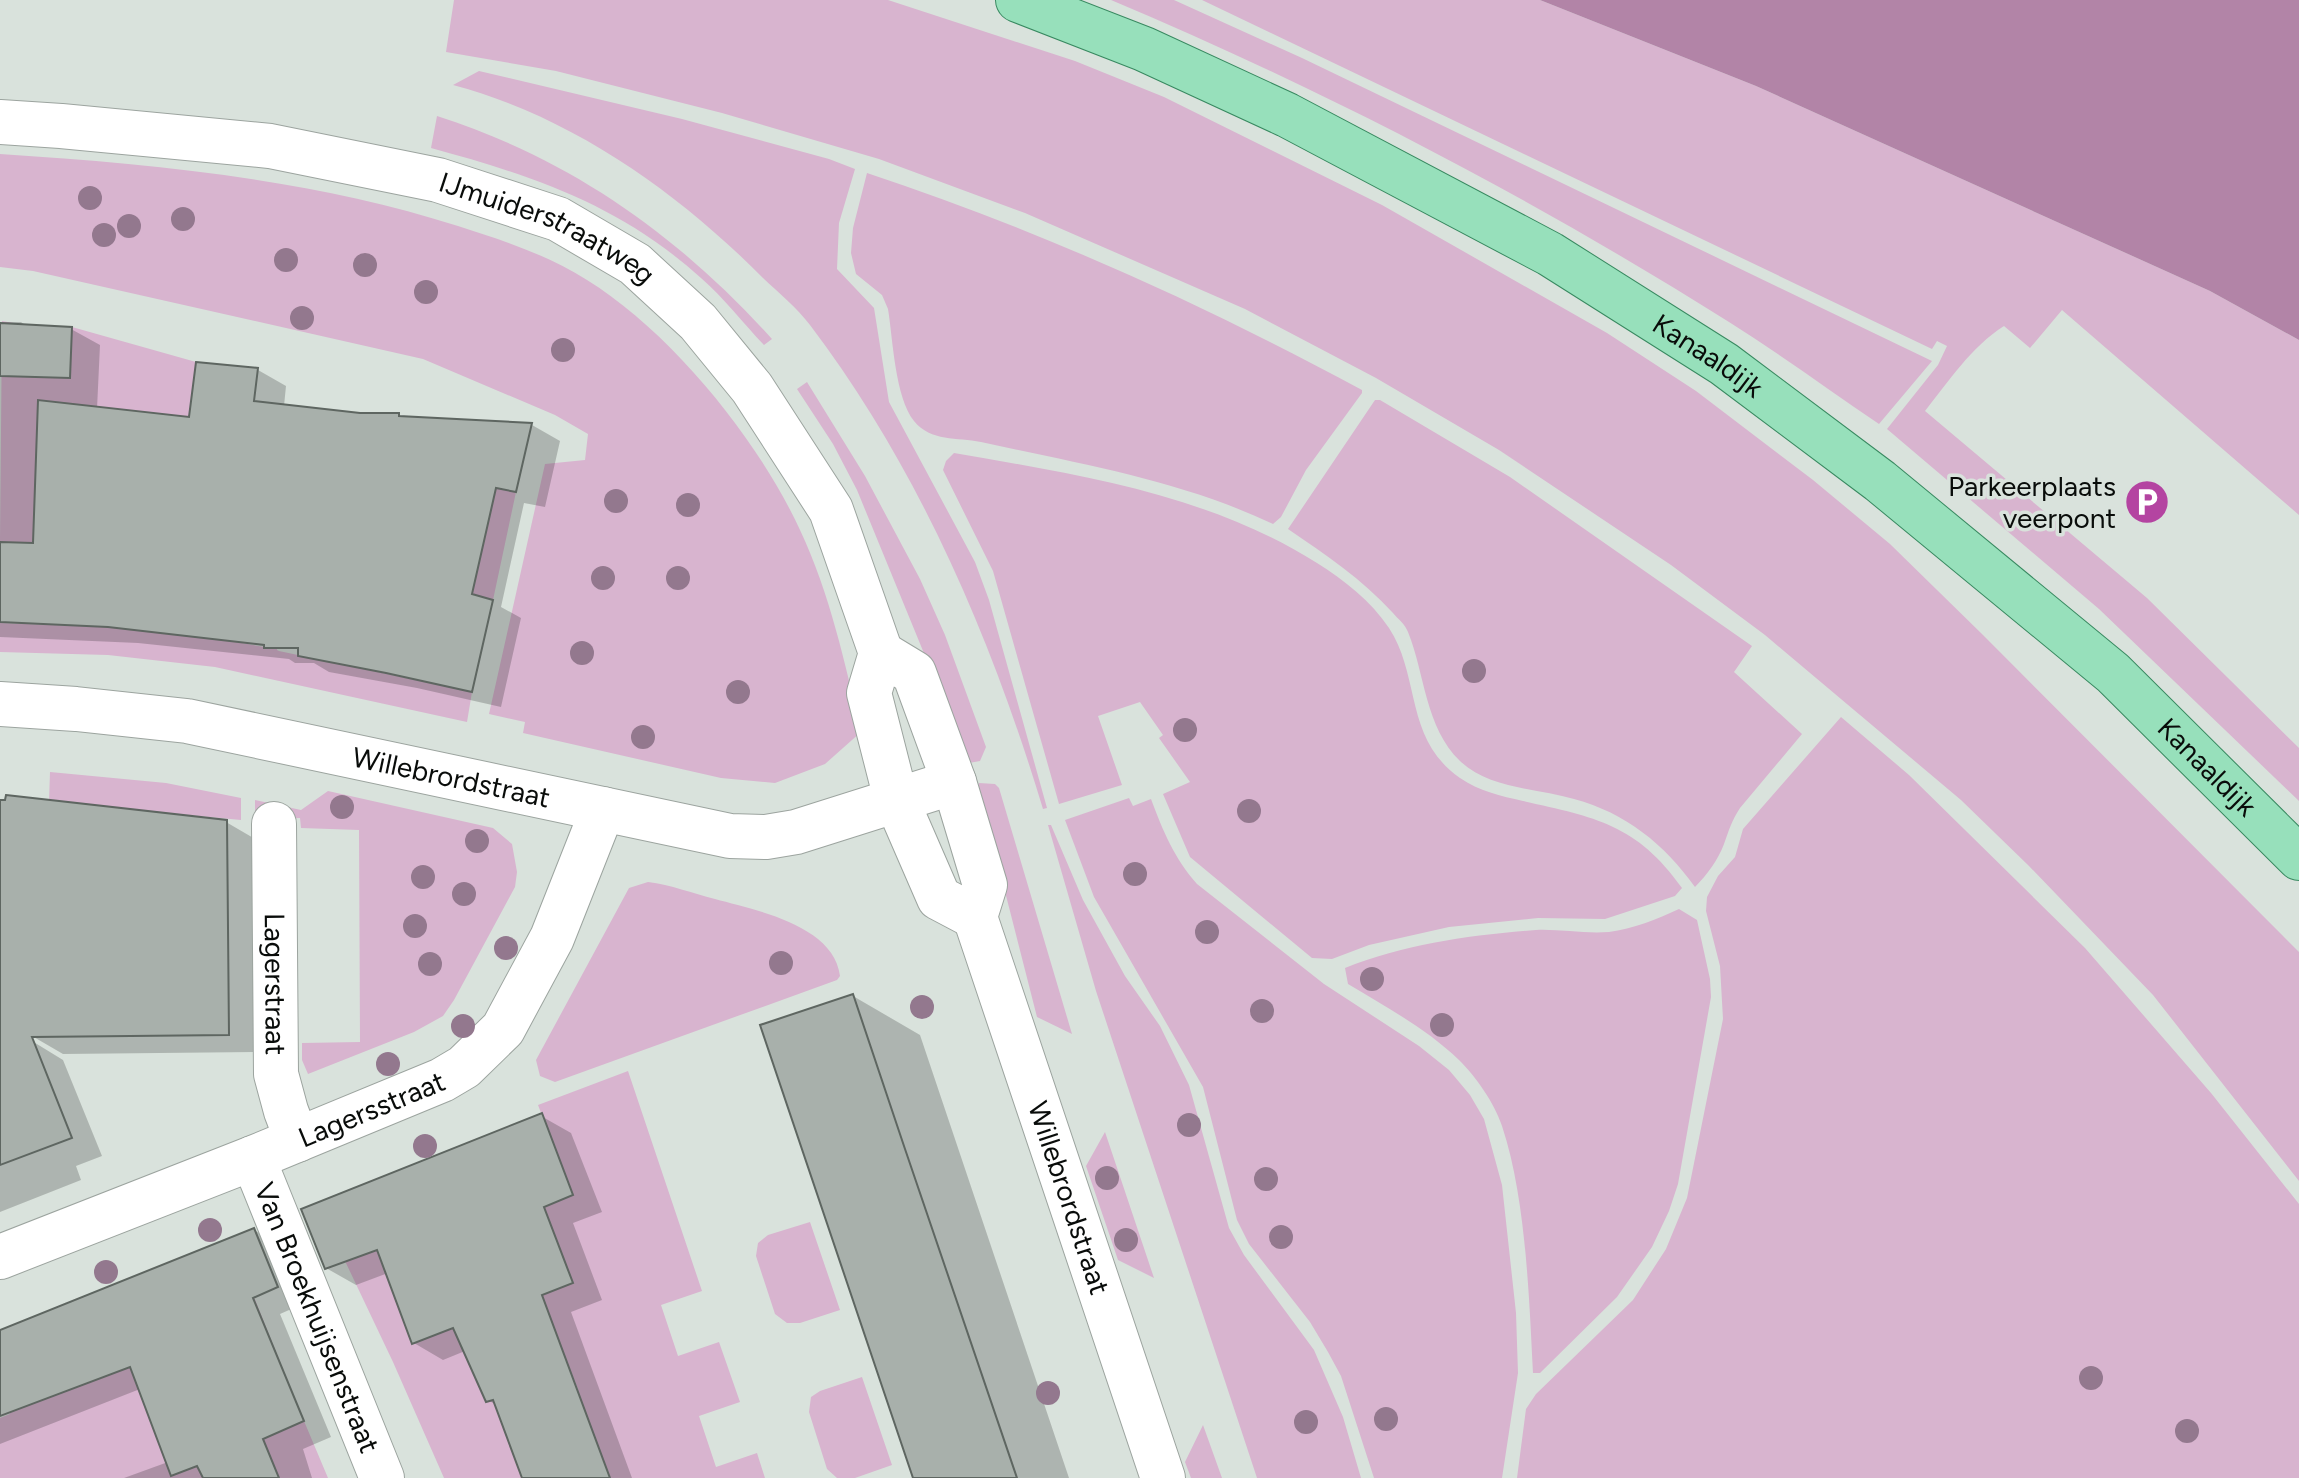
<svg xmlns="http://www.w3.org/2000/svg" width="2299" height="1478" font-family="Figtree,sans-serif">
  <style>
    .green { fill: #d8b4cf; fill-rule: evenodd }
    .water { fill: #b284a7 }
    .shadow { fill: #0003 }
    .building { fill: #a8b0ab; stroke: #5e6661; stroke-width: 2 }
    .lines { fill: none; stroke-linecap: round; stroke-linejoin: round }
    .minor-casing { stroke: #9ca49f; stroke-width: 46 }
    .major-casing { stroke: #388960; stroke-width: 46 }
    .minor { stroke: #fff; stroke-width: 44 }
    .major { stroke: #97e0bb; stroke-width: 44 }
    .tree { fill: #93788e }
    .labels { text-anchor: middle; stroke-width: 7; stroke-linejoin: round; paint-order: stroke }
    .street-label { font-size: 28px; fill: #090c0a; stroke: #d9e2dc }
    .poi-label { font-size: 28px; fill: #090c0a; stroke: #d9e2dc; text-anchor: end }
  </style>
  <rect width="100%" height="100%" fill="#d9e2dc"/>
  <path class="green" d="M454 0H888L1075 61 1164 97 1382 205 1607 333 1696 391 1813 480 1890 544 1983 635 2299 952V1181L2153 995 2029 866 1961 800 1765 635 1671 565 1499 450 1376 378 1245 309 1025 213 879 159 722 113 556 71 446 52Z
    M1111 0H1174L1302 58 1932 361 1879 424C1829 390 1780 354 1729 322 1532 198 1325 90 1111 0Z
    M1202 0H1540L1756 86 2210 291 2299 340V515L2062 310 2030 348 2004 326C1971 347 1949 381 1925 411L2147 598 2299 748V801L2099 609 1887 429 1938 365 1947 346 1937 341 1932 349Z
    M479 71 682 119 829 159 855 169 839 223 837 269 874 308 889 402 975 562 989 600 1047 808 1043 809C991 637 919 469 810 325 797 308 779 293 763 278 678 192 571 116 453 85Z
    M437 116C571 159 678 235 772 339L764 345C743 323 724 298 701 278 620 205 534 176 431 148Z
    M0 154C154 164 311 179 458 226 502 240 548 255 587 280 671 332 758 439 800 530 830 594 845 663 861 732L825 764 775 783 721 778 523 733 525 722 489 714 545 464 585 460 588 434 555 415 423 359 33 271 0 267Z
    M867 173C1039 230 1203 304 1362 390V393L1306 470 1281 517 1273 524C1180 480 1080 464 981 442 957 437 931 442 914 421 895 397 893 340 888 309L882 295 856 274 851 253 853 228Z
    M2 321 25 325 70 359 72 327 196 362 189 417 117 628 215 639 387 463 516 492 493 600 472 594 225 640 264 647 278 641 277 650 279 651 472 692 467 722 215 667 108 655 0 652V623L107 627 38 543 0 542Z
    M807 382 865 476 920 579 945 635 986 747 980 761 969 763 857 490 833 444 797 389Z
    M1375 400H1380L1510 477 1752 646 1734 672 1802 734 1740 808C1732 820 1729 830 1724 844 1718 860 1707 875 1695 887 1664 844 1626 813 1574 799 1537 788 1489 789 1460 761 1425 727 1425 674 1408 632 1405 624 1398 619 1393 613 1362 579 1326 555 1288 529Z
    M954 453C1079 475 1208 494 1317 563 1344 580 1371 601 1389 628 1421 677 1404 739 1460 778 1479 791 1501 796 1523 801 1594 817 1637 824 1682 888L1675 896 1605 919 1538 918 1449 927 1369 945 1332 959 1312 958 1190 857 1163 794 1190 782 1159 738 1163 735 1140 702 1098 716 1122 785 1059 804 993 571 943 470 946 461Z
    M1841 717 1909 775 2085 948 2211 1093 2299 1204V1478H1517L1526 1409 1536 1394 1633 1300 1666 1249 1687 1198 1723 1019 1720 966 1706 911 1707 897 1718 876 1735 857 1743 829Z
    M50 772 166 783 241 798V820L49 802Z
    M979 783 995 784 999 788 1072 1034 1037 1017 978 786Z
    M328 791 493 828 512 844 517 872 515 887 454 1000 443 1016 414 1032 308 1074 302 1060V1043L360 1042 359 830 301 828 300 818 255 819V800L301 810Z
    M1129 798 1133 806 1151 799C1163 831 1174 858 1197 884L1324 984 1419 1046 1449 1070 1470 1095 1484 1119 1502 1185 1516 1313 1518 1373 1502 1478H1374L1341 1376 1328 1352 1310 1322 1249 1244 1237 1220 1203 1087 1094 897 1065 820Z
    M1048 825H1051L1083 900 1125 976 1160 1026 1189 1085 1229 1228 1244 1255 1314 1350 1343 1417 1361 1478H1257L1096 991Z
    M648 882C671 885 692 893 715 899 755 910 834 925 840 976L837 980 555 1082 540 1076 536 1060 629 888Z
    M1679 909 1697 920 1710 979 1711 997 1678 1184 1669 1211 1652 1247 1617 1297 1540 1373H1533C1529 1297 1526 1198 1502 1126 1494 1102 1476 1077 1459 1060 1427 1029 1386 1007 1348 984L1345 968C1406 944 1470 935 1536 930 1560 929 1585 934 1609 932 1633 929 1657 919 1679 909Z
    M628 1071 702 1291 661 1305 678 1356 719 1342 740 1402 699 1416 716 1467 757 1453 765 1478H610L601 1454 585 1460 561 1396 578 1389 560 1344 494 1400 522 1478H444L393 1362 345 1261 401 1240 517 1218 573 1195 538 1105ZM558 1243 573 1283 522 1303 532 1252ZM397 1303 463 1324 412 1344Z
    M1105 1132 1154 1278 1118 1260 1086 1166Z
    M810 1222 840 1310 800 1323H787L775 1314 756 1256 758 1243 768 1235Z
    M254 1297 290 1387 234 1409 249 1444 304 1421 328 1478H0V1418L10 1414 3 1397 67 1372 74 1388 96 1380 223 1310ZM205 1416 197 1466 172 1476Z
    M862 1377 892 1465 855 1478H837L827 1469 809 1412 811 1397 820 1391Z
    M1203 1425 1222 1478H1191L1185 1462Z"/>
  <path class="water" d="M1540 0H2299V340L2210 291 1756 86Z"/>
  <path class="shadow" d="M0 322H21L28 327 71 329 100 345 97 409 191 419 198 364 258 370 286 386 284 406 360 415H399L405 418 532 425 560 441 545 507 524 503 501 607 521 618 501 707 417 688 329 672 314 663H295L289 659 138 643 0 637Z
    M0 802 226 822 257 840 259 1052 63 1054 32 1036 0 923Z
    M853 996 920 1035 1069 1478H915Z
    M0 1041H32L63 1060 102 1156 76 1166 81 1180 0 1212Z
    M541 1116 571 1133 602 1212 573 1223 602 1300 571 1312 632 1478H524L498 1406 488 1400 465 1351 443 1360 414 1343 388 1273 356 1285 326 1268Z
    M254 1230 282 1246 305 1303 280 1314 331 1437 303 1449 312 1478H124L168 1462 140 1389 0 1444V1332Z"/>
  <path class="building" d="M0 323 72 327 70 378 0 376Z
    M196 362 258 368 254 401 360 413H399V416L532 423 516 492 496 488 472 594 493 600 472 692 386 673 298 656V648H264V645L108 627 0 622V542L33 543 38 400 189 417Z
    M6 795 227 820 229 1035 32 1037 72 1138 0 1165V800H5Z
    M853 994 905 1149 1017 1478H913L760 1025Z
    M542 1113 573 1195 544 1207 573 1283 542 1295 610 1478H522L493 1400 486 1402 453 1328 412 1344 377 1250 325 1269 301 1209Z
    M254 1228 278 1287 253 1298 304 1421 263 1439 279 1478H203L197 1466 171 1476 130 1367 0 1416V1330Z"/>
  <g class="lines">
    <g class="minor-casing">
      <g id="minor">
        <path id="s1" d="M0 122 61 126 270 146 438 180 558 219 635 264 698 322 752 388 831 510 881 653 869 693 896 799 939 898 975 917"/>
        <path id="s2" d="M881 653 914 673 954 782 985 885 975 917 1163 1478"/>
        <path id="s3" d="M0 704 76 709 187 721 730 836 766 837 796 832 954 782"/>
        <path id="s4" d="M274 824 276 1074 286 1111 297 1140"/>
        <path id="s5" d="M253 1158 382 1478"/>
        <path id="s6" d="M0 1257 253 1158 442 1080 464 1067 503 1029 552 938 603 809"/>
      </g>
    </g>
    <g class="major-casing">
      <g id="major">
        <path id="s7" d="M1018 0 1144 49 1287 115 1550 254 1724 364 1880 481 2113 673 2299 858"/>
      </g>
    </g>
    <use href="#minor" class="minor"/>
    <use href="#major" class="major"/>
  </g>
  <g class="tree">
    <circle cx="90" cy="198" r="12"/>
    <circle cx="183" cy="219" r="12"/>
    <circle cx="129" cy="226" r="12"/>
    <circle cx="104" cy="235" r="12"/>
    <circle cx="286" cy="260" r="12"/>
    <circle cx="365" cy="265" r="12"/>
    <circle cx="426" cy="292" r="12"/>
    <circle cx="302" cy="318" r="12"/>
    <circle cx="563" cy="350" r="12"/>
    <circle cx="616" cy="501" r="12"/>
    <circle cx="688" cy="505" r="12"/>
    <circle cx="603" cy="578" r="12"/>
    <circle cx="678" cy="578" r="12"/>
    <circle cx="582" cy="653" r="12"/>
    <circle cx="1474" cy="671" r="12"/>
    <circle cx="738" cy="692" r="12"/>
    <circle cx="1185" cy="730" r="12"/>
    <circle cx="643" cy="737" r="12"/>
    <circle cx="342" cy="807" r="12"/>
    <circle cx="1249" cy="811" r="12"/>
    <circle cx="477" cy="841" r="12"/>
    <circle cx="1135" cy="874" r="12"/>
    <circle cx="423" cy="877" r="12"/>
    <circle cx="464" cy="894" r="12"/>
    <circle cx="415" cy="926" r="12"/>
    <circle cx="1207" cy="932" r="12"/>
    <circle cx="506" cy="948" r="12"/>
    <circle cx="781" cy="963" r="12"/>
    <circle cx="430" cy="964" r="12"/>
    <circle cx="1372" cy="979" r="12"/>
    <circle cx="922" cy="1007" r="12"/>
    <circle cx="1262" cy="1011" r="12"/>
    <circle cx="1442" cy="1025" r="12"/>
    <circle cx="463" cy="1026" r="12"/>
    <circle cx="388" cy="1064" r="12"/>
    <circle cx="1189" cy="1125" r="12"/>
    <circle cx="425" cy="1146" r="12"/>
    <circle cx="1107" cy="1178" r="12"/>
    <circle cx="1266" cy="1179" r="12"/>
    <circle cx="210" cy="1230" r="12"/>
    <circle cx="1281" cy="1237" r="12"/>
    <circle cx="1126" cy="1240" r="12"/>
    <circle cx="106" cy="1272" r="12"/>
    <circle cx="2091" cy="1378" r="12"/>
    <circle cx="1048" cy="1393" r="12"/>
    <circle cx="1386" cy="1419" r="12"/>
    <circle cx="1306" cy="1422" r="12"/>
    <circle cx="2187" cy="1431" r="12"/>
  </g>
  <defs>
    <g id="parking-disc" transform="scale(2.3)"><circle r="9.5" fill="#b444a1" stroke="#d9e2dc"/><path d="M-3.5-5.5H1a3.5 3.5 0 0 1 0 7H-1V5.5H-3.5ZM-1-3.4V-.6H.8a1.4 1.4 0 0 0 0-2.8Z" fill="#fff"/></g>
  </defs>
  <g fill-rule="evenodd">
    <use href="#parking-disc" x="2147" y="502"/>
  </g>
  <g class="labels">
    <g class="street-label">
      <text dy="10" stroke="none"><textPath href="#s1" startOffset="562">IJmuiderstraatweg</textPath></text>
      <text dy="10" stroke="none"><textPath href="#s7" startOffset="778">Kanaaldijk</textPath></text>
      <text dy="10" stroke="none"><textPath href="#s7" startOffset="1426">Kanaaldijk</textPath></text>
      <text dy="10" stroke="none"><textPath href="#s3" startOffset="458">Willebrordstraat</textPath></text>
      <text dy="10" stroke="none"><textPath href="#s4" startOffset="160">Lagerstraat</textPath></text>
      <text dy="10" stroke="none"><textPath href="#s6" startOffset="400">Lagersstraat</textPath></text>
      <text dy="10" stroke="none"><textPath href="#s2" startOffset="592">Willebrordstraat</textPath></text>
      <text dy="10" stroke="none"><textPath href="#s5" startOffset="172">Van Broekhuijsenstraat</textPath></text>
    </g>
    <g class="poi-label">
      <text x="2116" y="496">Parkeerplaats<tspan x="2116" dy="32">veerpont</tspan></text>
    </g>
  </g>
</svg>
